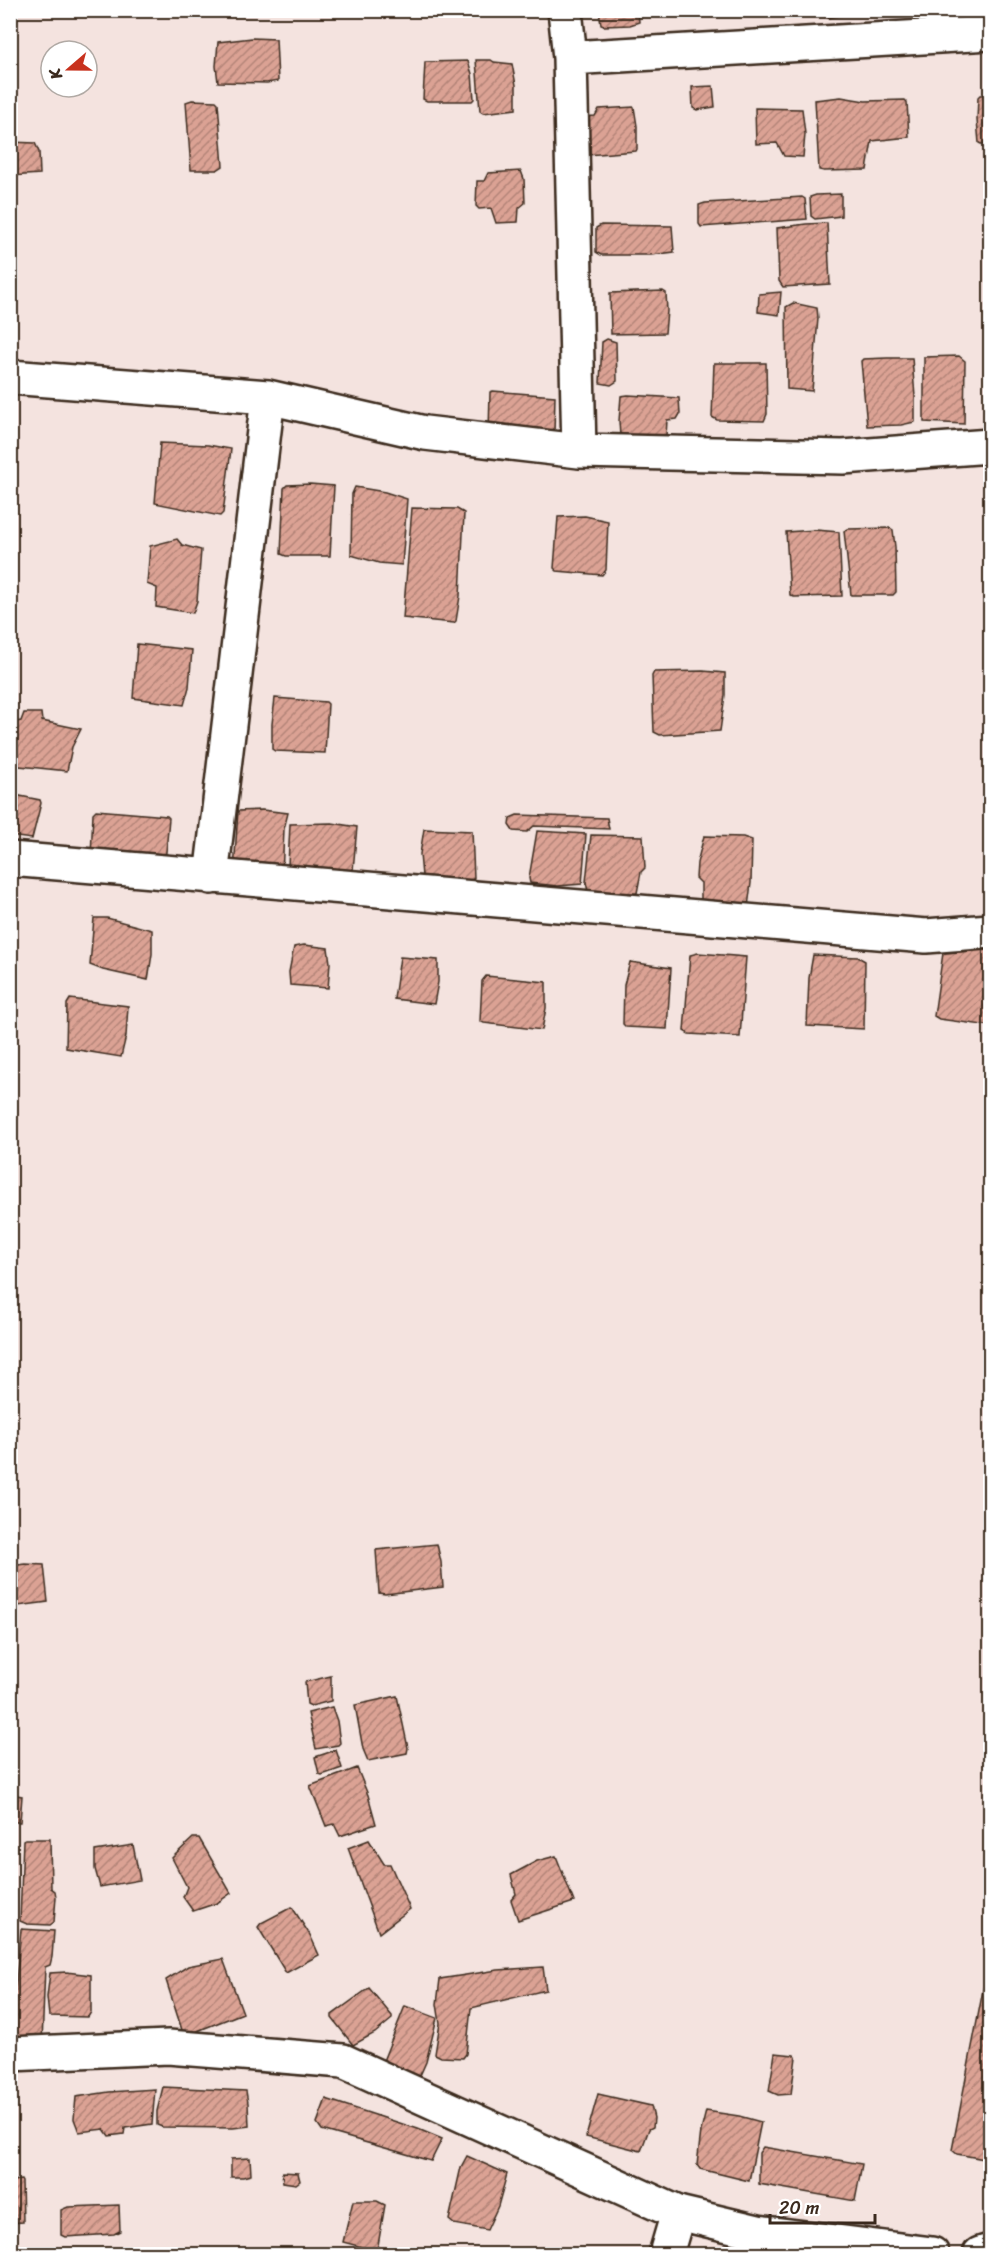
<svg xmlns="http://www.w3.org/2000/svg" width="1001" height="2265" font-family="Sriracha,sans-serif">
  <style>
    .building { fill: url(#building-hatch); stroke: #3b2a1e; stroke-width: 1.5 }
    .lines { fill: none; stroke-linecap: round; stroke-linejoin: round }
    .minor-casing { stroke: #3b2a1e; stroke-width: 38 }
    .tertiary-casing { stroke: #3b2a1e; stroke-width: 38 }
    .minor { stroke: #fff; stroke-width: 33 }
    .tertiary { stroke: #fff; stroke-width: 33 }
  </style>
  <defs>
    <pattern id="building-hatch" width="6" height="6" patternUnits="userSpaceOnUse" patternTransform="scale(1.5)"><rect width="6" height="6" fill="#dba294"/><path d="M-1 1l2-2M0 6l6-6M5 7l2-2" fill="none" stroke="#b38478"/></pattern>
  </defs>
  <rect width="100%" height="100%" fill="#f4e3df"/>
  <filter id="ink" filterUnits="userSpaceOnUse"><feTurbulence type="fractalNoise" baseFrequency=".0167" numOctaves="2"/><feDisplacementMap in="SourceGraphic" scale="12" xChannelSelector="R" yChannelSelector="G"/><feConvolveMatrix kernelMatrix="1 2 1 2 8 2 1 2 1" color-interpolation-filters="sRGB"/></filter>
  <g filter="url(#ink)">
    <path class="building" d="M599 10H638L639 22 630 25 604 26 601 25Z
      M826 10H873L828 18Z
      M252 38 276 39 278 81 267 83 218 82 216 66 218 42Z
      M476 60H491L494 62 512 64 516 85V109L483 113 480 111Z
      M468 61 472 74 474 99 472 101H427L423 99 425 62Z
      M713 86 715 107 697 110 693 108 692 87Z
      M990 94V144H981L979 143 977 120 978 97 980 95Z
      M841 97 865 101 905 100 907 102 909 137 872 141 867 170 824 171 819 170 815 100Z
      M192 100 216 101 218 103 223 166 217 170H191L186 102Z
      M634 107 637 126V149L636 151 587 155 582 117 595 116 599 109Z
      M755 108 802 109 805 134 803 157 784 156 777 143 756 144Z
      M10 142 35 143 39 152 40 174 10 176Z
      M521 171 524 179 525 203 519 208 518 222 496 223 491 208 479 209 476 206 477 181H484L488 173Z
      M841 194V216L815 219 811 216 810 197 816 195Z
      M802 197 805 199 807 219 701 227 699 224V205L705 203Z
      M827 223 830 284 783 287 779 281 777 228 806 224Z
      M601 225 672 226 674 252 651 255H601L596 252V228Z
      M663 291 666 293 667 311 665 333 611 334 610 293Z
      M781 292 779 315 758 312 759 294Z
      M793 303 817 308 818 318 812 391 787 389 786 307Z
      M607 339 616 342 617 381 611 385 600 383 602 342Z
      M959 356 965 361 964 424 924 422V357Z
      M887 358H912L915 397V422L901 425 867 426 861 361 863 359Z
      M714 363H766L767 414 764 421 717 420 712 417Z
      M493 391 555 396 554 433 489 432 490 392Z
      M628 395 679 398 680 414 677 419 667 420 666 436 664 439 620 436 619 421 621 396Z
      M160 443 208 445 231 449 223 513 220 516 155 503Z
      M310 484 334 486 330 556H286L281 554 284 488 287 485Z
      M355 487 385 492 407 499 402 565 379 563 351 555 352 494Z
      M412 508 457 509 464 513 460 596 456 621 454 623 403 618Z
      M585 516 608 521 606 570 602 575 557 571 554 568 558 517Z
      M890 528 893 530 895 547 896 592 893 595H851L844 531 848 529Z
      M816 530 839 532 842 596 794 597 790 595 786 532Z
      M177 539 182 545 201 550 197 601 193 613 156 607 157 588 147 584 150 546Z
      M137 644 192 650 189 687 184 705 133 698Z
      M703 671 725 673V695L720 731 660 735 654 732 652 676 654 672Z
      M275 698 326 702 328 704 325 753 275 751 272 749V724Z
      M24 713H41L42 721 81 729 72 747 67 771 10 765V723L21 721Z
      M10 794 40 800 41 803 32 839 10 836Z
      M96 810 167 816 169 818 165 863 91 856 93 813Z
      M262 810 288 813 284 829 282 877 234 871 238 811Z
      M517 815 607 818 609 829 534 826 527 832 513 831 509 825 510 818Z
      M332 823 357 827 353 870 331 871 288 866 290 824Z
      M424 829 472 831 474 878 471 881 422 876 420 854Z
      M537 831 586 834 582 884 558 886 530 883 529 878Z
      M591 835 643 836 645 868 641 872 637 893 590 894 588 892 586 882Z
      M704 836 743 837 752 840 751 883 748 907 701 901V883L696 878 697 863Z
      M94 918H107L152 930V954L148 980 103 970 90 965Z
      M304 945 328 948 330 963 328 988 290 985 289 972 294 947Z
      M990 950V1026L939 1019 934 1016 943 953Z
      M698 953 746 957 740 1037 689 1034 684 1031 690 955Z
      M813 955 858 957 865 961 864 1029 807 1026 809 978Z
      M400 957 438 960V982L434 1004 394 999Z
      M630 962 671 968 667 1029 626 1027 623 1024 624 985Z
      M486 976 546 982V1008L542 1030 484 1023 480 1021 482 981Z
      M70 999 128 1006 126 1036 121 1057 66 1048 67 1004Z
      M437 1544 441 1562 443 1587 385 1594 379 1593 376 1550Z
      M25 1564 44 1565 48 1602 10 1607V1566Z
      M331 1676V1701L311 1706 307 1704 305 1682Z
      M397 1696 408 1748 407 1753 368 1761 363 1749 355 1705Z
      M332 1707 337 1721 340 1743 338 1745 316 1749 308 1713Z
      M336 1750 342 1768 322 1775 319 1774 315 1757Z
      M357 1768 368 1795 376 1824 340 1836 334 1824 326 1826 310 1786Z
      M10 1794 22 1796 20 1822H10Z
      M193 1838H199L231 1893 217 1903 193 1911 183 1897 187 1887 172 1858Z
      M25 1839H50L51 1888 55 1891 56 1897 54 1922 50 1925 27 1924 20 1921 23 1840Z
      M369 1840 384 1864H390L410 1909 379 1933 348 1848Z
      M133 1845 140 1880 100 1887 95 1869V1851Z
      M556 1856 574 1902 518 1920 511 1900 516 1894 511 1875 537 1861Z
      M292 1907 310 1935 319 1955 286 1973 258 1927 261 1923Z
      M21 1929 54 1931 52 1957 50 1965 45 1967 42 2043H12V2025Z
      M990 1954V2160L957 2154 952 2150Z
      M223 1959 243 2013 187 2035 182 2030 166 1980 188 1966Z
      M543 1967 546 1990 471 2008 466 2054 463 2058 441 2057 435 2054 440 2023 437 2004 440 1979 498 1970Z
      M66 1972 91 1975V2012L88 2017 49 2016 47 1997 50 1973Z
      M369 1988 392 2016V2019L375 2033 353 2045 332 2018V2015Z
      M405 2006 437 2018 426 2062 418 2080 383 2061Z
      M775 2053 794 2055 796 2057 791 2094 778 2095 769 2091Z
      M163 2087 246 2091 248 2103 249 2126 233 2128 162 2127 157 2125V2111Z
      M155 2089 152 2124 125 2128 124 2134 109 2136 104 2129 79 2132 74 2119 76 2097 109 2092Z
      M598 2094 651 2106 654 2118 653 2127 649 2129 641 2151 586 2137Z
      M326 2099 418 2129 442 2139 431 2161 322 2130 317 2123Z
      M706 2111 739 2116 761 2122 749 2181 700 2169 697 2165 701 2131Z
      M763 2147 862 2164 855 2201 759 2184V2153Z
      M467 2156 507 2174 498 2206 487 2230 454 2224 449 2220 461 2167Z
      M250 2158 251 2175 243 2177H231V2159Z
      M282 2172 298 2173 300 2181 296 2184 283 2182Z
      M21 2180 22 2182 23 2222 10 2223V2181Z
      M353 2201H377L385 2205 377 2251 343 2242Z
      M119 2205 120 2231 114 2234 65 2237 61 2235V2210L68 2207Z"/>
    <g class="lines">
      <g class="minor-casing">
        <path id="minor" d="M565 10 570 58 579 451
          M570 58 990 33
          M10 377 268 397 425 433 579 451 843 457 990 446
          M10 859 926 936 990 931
          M211 877 268 397
          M666 2254 678 2213"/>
      </g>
      <g class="tertiary-casing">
        <path id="tertiary" d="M10 2054 168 2047 343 2061 678 2213 758 2232 932 2254
          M980 2254 990 2251"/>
      </g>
      <use href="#minor" class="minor"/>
      <use href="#tertiary" class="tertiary"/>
    </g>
  </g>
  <rect width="1001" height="2265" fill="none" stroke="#fff" stroke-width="36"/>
  <rect x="18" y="18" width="965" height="2229" fill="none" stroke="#3b2a1e" stroke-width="2" filter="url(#ink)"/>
  <g transform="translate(69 69) rotate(250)"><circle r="28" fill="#ffffff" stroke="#b1aaa5" stroke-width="1.5"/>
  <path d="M0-4.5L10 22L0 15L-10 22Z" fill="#c8321e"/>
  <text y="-9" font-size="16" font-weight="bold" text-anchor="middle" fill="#3b2a1e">K</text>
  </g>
  <path d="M770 2214v9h105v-9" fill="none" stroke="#3b2a1e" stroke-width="3"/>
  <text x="779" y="2214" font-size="18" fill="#3b2a1e" stroke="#ffffff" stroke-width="4.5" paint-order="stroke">20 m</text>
</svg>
